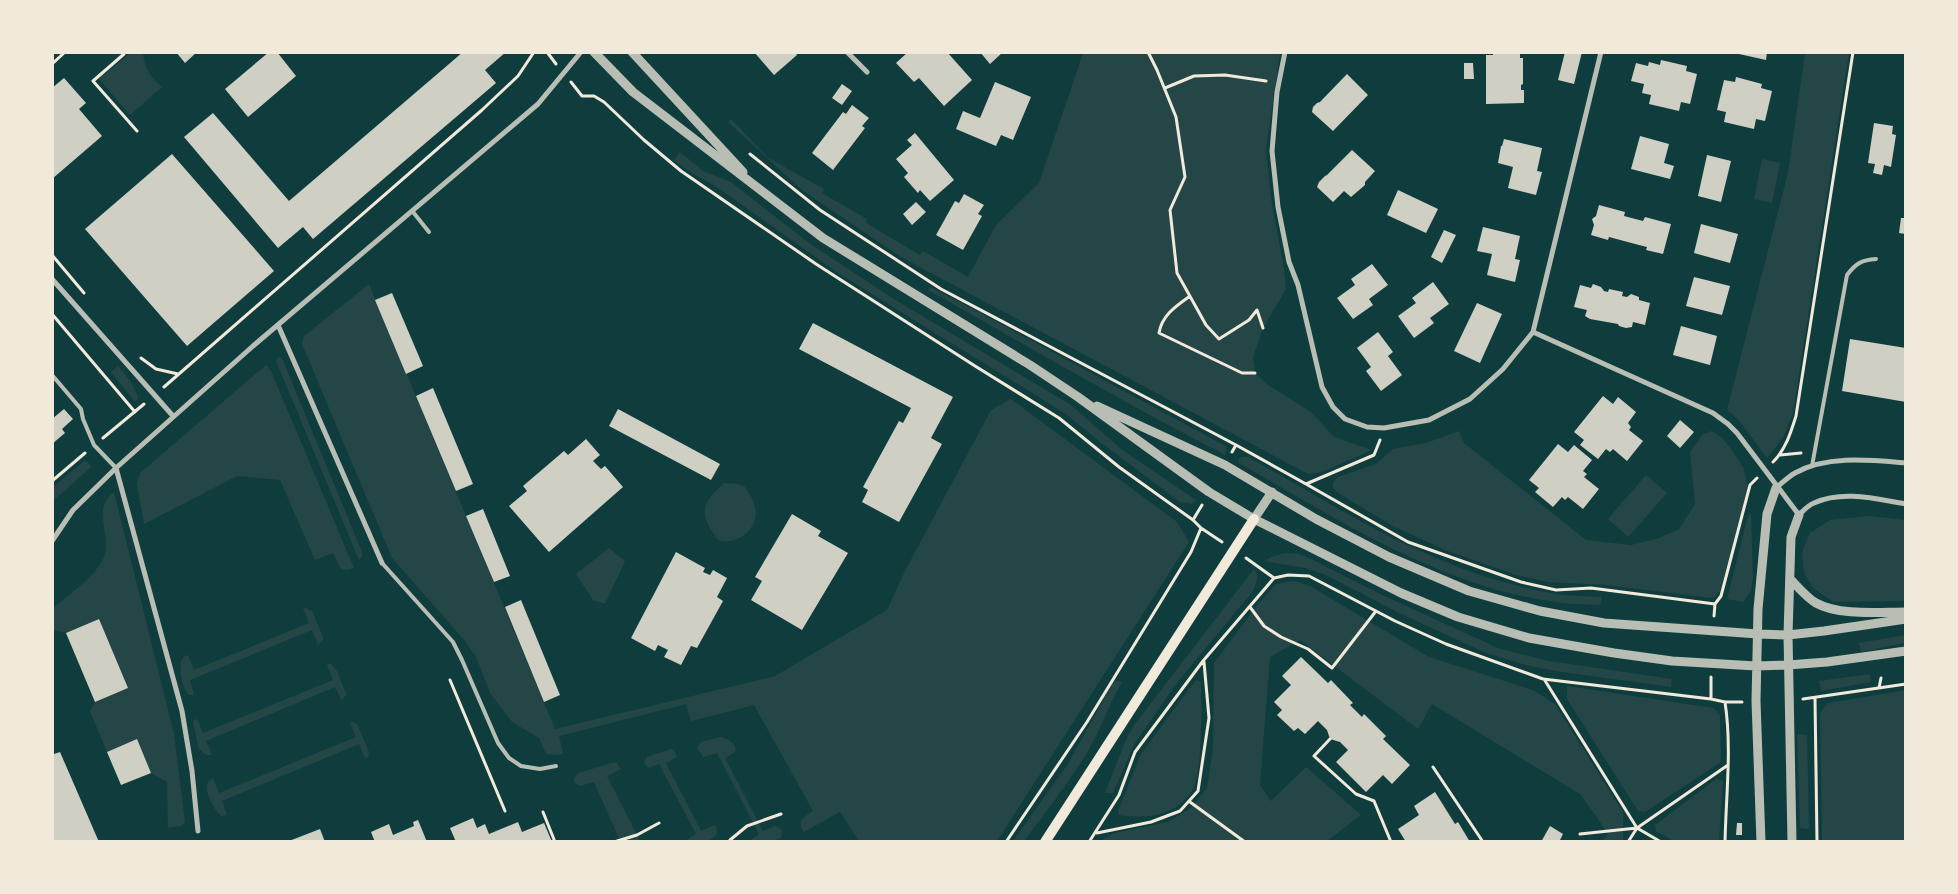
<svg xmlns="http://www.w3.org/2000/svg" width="1958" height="894" font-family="'Archivo Narrow',sans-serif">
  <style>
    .green { fill: #244646 }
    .building { fill: #cfcfc3 }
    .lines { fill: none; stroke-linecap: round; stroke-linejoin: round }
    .path { stroke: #f1e9da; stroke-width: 3 }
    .service { stroke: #b8beb3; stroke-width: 4 }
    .minor { stroke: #b8beb3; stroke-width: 5 }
    .tertiary { stroke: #b8beb3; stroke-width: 9 }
    .secondary { stroke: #f1e9da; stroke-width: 10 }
  </style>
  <rect width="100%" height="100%" fill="#0f3d3e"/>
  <path class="green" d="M127 53H143C144 66 151 79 162 87L130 115 99 79 128 55Z
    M1083 53H1280L1266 149 1271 198 1284 269 1286 289 1263 328 1253 357 1255 373 1268 385 1311 412 1334 437 1372 450 1322 472 1308 474 901 257 802 190 728 122 731 119 767 157 824 189 822 193 867 219 866 223 920 255 923 251 968 277 996 225 1039 183Z
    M1805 53H1849L1793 413 1783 438 1767 458 1738 419 1727 410 1788 173Z
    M680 152 703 171 731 182 809 243 897 301 1071 405 1121 449 1196 500 1192 504 1180 502 1099 441 1066 414 838 273 717 187 690 172 674 160Z
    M1762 159 1780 163 1772 203 1754 199Z
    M369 284 555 729 775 676 887 610 906 569 991 410 1011 399 1177 522 1189 542 997 841H859L840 812 804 832C796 821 804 817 813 811L754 705 691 721 686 704 559 736 563 753 559 755 546 754 539 738 512 722 490 693 476 657 465 641 392 558 302 344 304 336Z
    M930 287 975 310 1227 447 1225 455C1124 403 1027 346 928 290Z
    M279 357 282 358 362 552V557L359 560 276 361Z
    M266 365 271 371 354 568 347 570 341 569 333 553 315 560 280 480 237 476 144 524 137 484 140 473Z
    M118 366C127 376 134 385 138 398L136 401H134L111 372Z
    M1459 431 1464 443 1586 540 1631 545 1659 538 1679 529 1695 504 1690 452 1703 434 1712 431 1722 438 1732 450 1744 469 1748 487 1720 591 1715 597 1711 598 1606 585 1548 582 1516 575 1445 550 1393 526 1338 493 1333 488V482L1338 477 1376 464 1393 449 1426 443Z
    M1242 457H1248C1347 513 1441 575 1556 594 1571 596 1587 596 1602 597L1600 605C1466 604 1351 527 1239 463V459Z
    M84 461 88 462 91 467 53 501V487Z
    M1646 475 1667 493 1628 537 1608 519Z
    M724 483 738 484 745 487C749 493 754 500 755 508 760 528 737 547 718 540 699 513 700 505 724 483Z
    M114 492 174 734 185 822 181 826 168 828 167 782 151 773 136 740 107 752 90 711 95 702 128 688 99 619 66 633 53 630 52 609C67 596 97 575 104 557 112 535 91 509 114 492Z
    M1751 514 1753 577 1751 591 1743 602 1727 599 1748 515Z
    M1870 516 1905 520V601L1833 602 1813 588 1804 573 1802 552 1810 533 1830 520Z
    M609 548 625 561 605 604 593 600 576 574Z
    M1285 553 1299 554 1309 558 1380 594 1498 648 1549 661 1672 679 1671 687 1555 671 1526 665 1486 653 1397 612 1326 575 1305 568 1265 561 1271 557Z
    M1254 569C1260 576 1256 583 1253 591L1176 684 1135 743 1113 793H1105L1127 737 1135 724Z
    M1294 581 1310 586 1429 657 1533 690 1555 704 1623 812V841H1603L1608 833 1580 794 1432 704 1418 729 1300 640 1270 657 1260 785 1271 801 1306 767 1361 815 1327 841 1098 842 1114 833 1168 822 1191 808 1207 788 1213 749 1214 663 1259 603 1276 584Z
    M304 607 312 611 323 637V640L318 645 312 630 190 680 194 695H189C182 687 177 666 183 657L188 655 194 670 309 623 303 608Z
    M1905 635V643L1861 652 1859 643Z
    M330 663 337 671 346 694 342 701 335 687 206 741 212 755H206L199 749 193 722 194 720 197 719 203 733 333 680 327 665Z
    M1870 674 1871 682 1821 691 1819 681Z
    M1196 680 1201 682C1201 706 1203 770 1193 789 1179 815 1146 820 1119 815L1118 811 1141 754Z
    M1114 681 1122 682C1109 704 1101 729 1088 751 1069 782 1046 812 1024 841H1013L1068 764Z
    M1567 686 1714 708 1720 716 1721 762 1645 812 1638 811 1567 699Z
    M1905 690V841H1822L1820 713 1828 703Z
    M353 722 357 724 369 752 368 757 365 758 359 744 222 801 227 815 221 816C215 811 205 793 207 785 208 781 210 780 213 778L219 793 356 737 350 723Z
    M1797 734 1807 735 1809 829 1800 828Z
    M721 737C728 739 738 744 735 752L725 758 763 831 775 826 780 828 782 832 781 838 772 841H749L759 834 717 753 703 757 697 748 701 742Z
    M671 749 674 750 677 757 666 763 701 831 714 825 716 826 717 834C709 844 697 842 685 841L696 834 659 764 648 768 644 762 647 757Z
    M612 763H617L621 769 607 776 640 841H620L594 782 580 786 574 782V778L578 773Z
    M1716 779 1723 781 1719 841H1674L1656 831 1655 825Z"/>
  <path class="building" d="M176 52H197L185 63Z
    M269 52H277L296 76 248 117 225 89Z
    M463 52H506L485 70 496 83 313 239 303 227 278 248 184 137 213 113 289 201Z
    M754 52H795L797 55 774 75Z
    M908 52H947L972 80 944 106 919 78 914 82 896 63Z
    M980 52H1003L990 64Z
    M1493 52H1520V58H1523V84L1521 85V90H1524V103L1486 104V55H1493Z
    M1565 52H1582L1574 84 1558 80Z
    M1730 52H1767L1766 60Z
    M1661 60 1687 66 1686 71 1697 74 1690 104 1681 102 1679 111 1649 104 1651 95 1642 93 1644 84 1631 81 1636 63 1648 66 1649 62 1660 65Z
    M1464 63H1473L1474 79H1464Z
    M1347 74 1368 95 1333 131 1312 112 1313 107 1317 103 1320 102Z
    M1736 77 1762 84 1761 88 1772 91 1765 121 1756 119 1754 129 1724 122 1726 112 1717 110 1724 80 1735 82Z
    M64 78 86 103 79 109 102 136 52 179V88Z
    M995 82 1031 97 1013 140 1001 135 996 146 956 129 963 111 980 118Z
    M842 84 852 91 842 105 832 98Z
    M852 105 869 118 862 126 865 128 833 170 812 153 843 112 846 114Z
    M1874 123 1893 126 1892 134 1896 135 1891 167 1884 165 1882 175 1873 173 1875 164 1868 163Z
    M915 133 954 180 930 201 920 190 918 193 904 177 908 173 896 159 912 145 907 140Z
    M1640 136 1669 144 1664 163 1674 166 1670 179 1631 169Z
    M1504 139 1542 148 1537 171 1542 172 1536 195 1508 188 1513 167 1498 163 1501 146H1502Z
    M1352 150 1375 171 1365 182V185L1351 197 1344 191 1333 202 1317 187 1319 182 1325 176 1327 175Z
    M172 154 274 271 187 346 85 229Z
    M1707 155 1731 161 1721 202 1698 196Z
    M1398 190 1438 209 1426 233 1387 215Z
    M964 194 984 205 978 214 982 216 963 250 936 235 955 201 959 203Z
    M916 202 926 212 912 225 903 214Z
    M1599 205 1625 212 1624 216 1643 221 1645 217 1671 224 1663 254 1646 250 1647 247 1639 245 1609 237 1608 240 1591 235 1594 225 1592 219 1596 216Z
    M1901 218H1906V234L1899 233Z
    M1701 224 1738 234 1730 263 1694 253Z
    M1483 227 1520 236 1515 259 1520 260 1515 282 1487 275 1492 254 1477 251Z
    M1444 230 1456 235 1442 263 1431 257Z
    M1372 264 1388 285 1369 299 1373 305 1353 319 1337 298 1355 285 1351 279Z
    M1694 277 1730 286 1722 315 1686 306Z
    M1433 282 1449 304 1430 318 1434 323 1414 338 1398 316 1416 303 1412 298Z
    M1593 284 1601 287 1604 291 1608 292 1609 289 1623 292 1622 296 1627 297 1631 294 1639 297V300L1650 303 1645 325 1633 322 1632 327 1626 328 1619 326 1618 324 1590 319 1585 316 1587 310 1574 307 1580 285 1591 288Z
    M392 293 423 366 406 374 375 300Z
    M1477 303 1502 314 1480 363 1454 351Z
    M813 323 953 397 931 438 942 444 899 522 862 502 868 490 863 487 899 421 903 423 911 408 799 349Z
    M1681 326 1717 336 1710 365 1673 355Z
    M1378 332 1393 352 1388 356 1402 375 1381 391 1366 371 1371 367 1357 348Z
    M1850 339 1906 348V402L1842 391Z
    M433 388 473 484 456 491 416 396Z
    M1603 396 1613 404 1618 397 1636 412 1628 423 1631 427 1629 430 1643 441 1627 461 1613 449 1610 452 1606 449 1598 459 1580 445 1584 440 1574 432Z
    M64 409 73 419 62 429 65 433 52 444V419Z
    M618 409 720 464 711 480 609 426Z
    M1680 420 1694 432 1680 448 1667 436Z
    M586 439 600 455 593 461 601 469 605 466 623 487 549 552 509 506 527 491 523 486 564 451 568 455Z
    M1558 444 1568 452 1574 445 1592 460 1583 471 1587 474 1584 477 1599 489 1583 509 1568 497 1565 500 1562 497 1553 507 1535 492 1539 488 1529 480Z
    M483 509 510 576 494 582 466 516Z
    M792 514 821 531 818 536 848 553 802 630 751 600 762 581 755 577Z
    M676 552 705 568 703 572 710 575 713 570 727 578 717 597 723 601 697 648 691 646 681 665 664 657 668 650 658 645 655 651 631 638Z
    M521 600 560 695 544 702 505 607Z
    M99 619 128 688 95 702 66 633Z
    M1301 657 1328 683 1331 680 1353 703 1350 705 1362 717 1364 714 1386 736 1383 739 1410 765 1392 784 1383 775 1366 792 1336 762 1348 750 1340 742 1330 739 1327 730 1318 721 1305 734 1298 728 1294 731 1277 715 1282 710 1274 702 1291 685 1282 676Z
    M137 739 151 773 121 785 107 752Z
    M52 750 54 754 60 752 99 842H52Z
    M1435 792 1455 824 1458 822 1470 842H1406L1398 829 1419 815 1414 806Z
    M473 818 477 828 485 824 489 834 518 822 522 832 544 823 552 842H456L450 828Z
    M418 820 427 842H381L380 840 375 842 371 832 389 824 393 835 414 826 413 822Z
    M1737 823H1742V835H1736Z
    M1550 826 1563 834 1559 842H1541Z
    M320 829 325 842H289V841Z"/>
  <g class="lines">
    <path class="path" d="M122 52 124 54 93 81 137 131
      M547 52 556 64
      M1148 52 1157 70 1176 117 1185 177 1170 210 1177 273 1206 325 1219 339 1249 320 1257 310 1263 328
      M52 64 65 52
      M571 82 582 96H594L604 102 644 140 681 171 816 264 975 366 1059 418 1119 467 1193 520 1201 528 1222 542
      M1165 88 1194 76 1225 75 1266 81
      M750 154 820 210 941 289 1236 445 1232 452
      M52 255 84 293
      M1190 296C1176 306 1162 315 1159 333L1242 373H1255
      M52 314 135 412
      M141 358 156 369 178 374
      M164 387 482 110 518 76 534 52
      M103 438 144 404
      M1236 445 1306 484 1374 455 1380 440
      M1780 455 1801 453
      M1773 462C1786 449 1791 432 1796 416L1853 52
      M52 481 85 453
      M1306 484 1408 542 1521 582 1556 590 1591 588 1715 604 1721 596 1750 485 1757 478
      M1193 520 1202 505
      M1246 558 1274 578 1288 575 1309 576 1395 621 1446 644 1543 679 1711 699 1725 702H1742
      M1250 607 1264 626 1281 637 1308 649 1332 668 1376 611
      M1714 616 1715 604
      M1544 679 1637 828 1661 842
      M450 680 505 811
      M1879 688 1881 678
      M1815 698 1817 842
      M1711 699V677
      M1803 699 1906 684
      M1725 702C1732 748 1726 795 1725 842
      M1330 739 1314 756 1356 794 1374 801 1391 842
      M1433 767 1483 842
      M1190 802 1245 842
      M543 812 555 842
      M1097 833 1151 822 1180 811 1198 791 1209 718 1204 662
      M1580 834 1637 828
      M730 840 747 826 781 814
      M614 842 637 835 659 823
      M1006 842 1087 722 1191 552 1201 528
      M1089 842 1119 795 1135 752 1203 661 1274 578
      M1628 842 1637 828 1728 765"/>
    <path class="service" d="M413 212 429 232
      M52 375 81 409 83 419 94 445 116 468
      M1812 466 1847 275C1856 263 1862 260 1876 259
      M382 563 453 642 462 660 498 743 509 758 521 766 540 769 556 766"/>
    <path class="minor" d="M847 52 867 72
      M1285 52 1277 92 1272 151 1278 207 1289 262 1298 285 1322 387 1333 407 1345 419 1367 427 1384 428 1429 420 1470 399 1503 369 1533 332 1713 413 1728 424 1737 433 1799 515C1803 511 1808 505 1814 503 1843 490 1876 499 1906 504
      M52 279 173 416
      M278 325 382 563
      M1533 332 1601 52
      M116 468 182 711 192 771 198 831
      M1776 488C1782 483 1788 477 1795 473 1827 455 1870 460 1906 463
      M52 541 73 510 116 468 253 346 538 104 581 52"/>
    <path class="tertiary" d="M594 52 633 92 823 238 1030 365 1078 397 1209 492 1254 519 1401 593 1458 617 1529 638 1614 653 1672 661 1756 666 1788 665 1827 662 1906 651
      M632 52 743 172
      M1097 406 1225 465 1316 519 1389 557 1469 591 1540 611 1604 623 1758 634 1788 635 1824 631 1906 619
      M1254 519 1272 492
      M1790 579C1798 587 1807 598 1816 603 1839 616 1879 612 1906 612
      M1761 842 1756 701 1758 609 1767 514 1776 488
      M1792 842 1788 635 1791 537 1799 515"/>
    <path class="secondary" d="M1045 842 1254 519"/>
  </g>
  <rect width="1958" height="894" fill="none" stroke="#f1e9da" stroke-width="108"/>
</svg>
